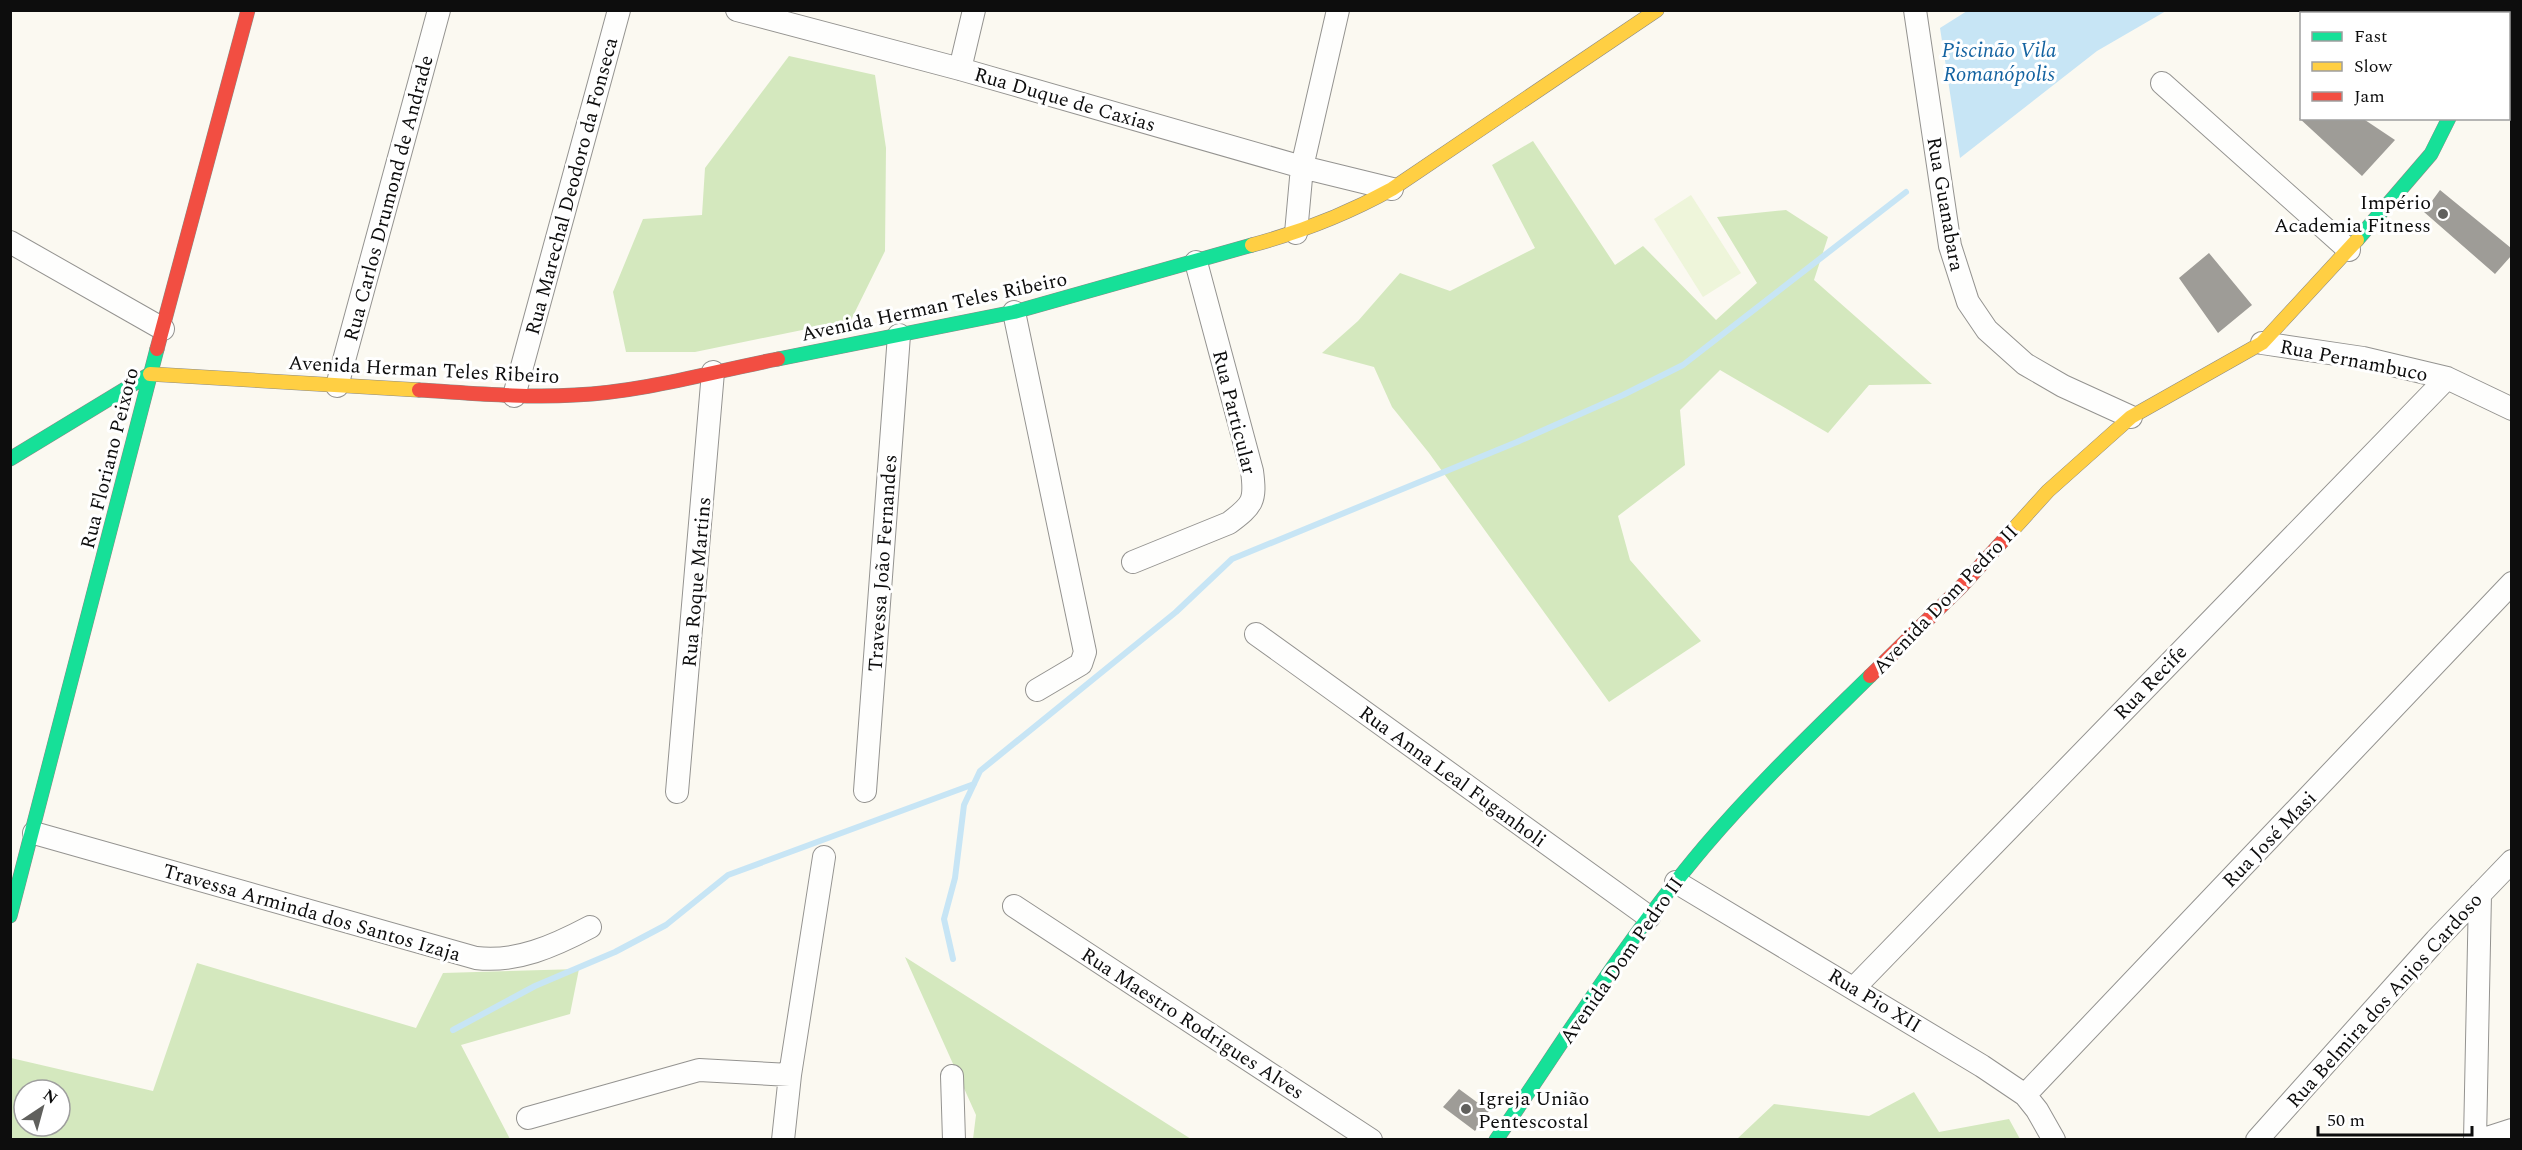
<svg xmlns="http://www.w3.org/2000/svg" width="2522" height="1150" font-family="Spectral,serif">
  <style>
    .forest { fill: #d4e8be; fill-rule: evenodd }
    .pitch { fill: #eef5da }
    .water { fill: #c7e5f5 }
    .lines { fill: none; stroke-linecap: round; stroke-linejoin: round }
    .stream { stroke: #c7e5f5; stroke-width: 6 }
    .building { fill: #9e9c97 }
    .street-casing { stroke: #949390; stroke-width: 24 }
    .fast-casing { stroke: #8b8a86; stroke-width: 15 }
    .slow-casing { stroke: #8b8a86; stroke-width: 15 }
    .jam-casing { stroke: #8b8a86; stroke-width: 15 }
    .street { stroke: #fefefd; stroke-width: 22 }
    .fast { stroke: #16e098; stroke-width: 14 }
    .slow { stroke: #ffcf43; stroke-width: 14 }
    .jam { stroke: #f24e42; stroke-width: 14 }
    .poi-dot { fill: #60605d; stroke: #fff; stroke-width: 2 }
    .labels { text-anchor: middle; stroke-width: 6; stroke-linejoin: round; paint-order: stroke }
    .street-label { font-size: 20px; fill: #0d0d0d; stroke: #fff }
    .poi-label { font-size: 20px; fill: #0d0d0d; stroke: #fff; text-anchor: end }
    .water-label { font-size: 21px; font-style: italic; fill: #1463a1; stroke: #fff }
  </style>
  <rect width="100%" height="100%" fill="#fbf9f1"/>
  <path class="forest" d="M789 56 875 75 886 148 885 251 851 320 695 352H626L613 292 643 219 702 215 705 168Z
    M1533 141 1615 265 1643 246 1716 320 1757 283 1717 217 1786 210 1828 237 1814 280 1932 384 1869 385 1828 433 1720 370 1680 410 1685 465 1618 516 1630 560 1701 641 1609 702 1429 453 1392 407 1374 367 1322 353 1358 321 1400 273 1450 291 1535 248 1492 165Z
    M905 957 1191 1139H973L976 1115Z
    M197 963 416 1028 443 973 579 969 570 1014 461 1045 510 1139H11V1058L153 1091ZM24 1090H60V1126H24Z
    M1914 1092 1939 1132 2009 1119 2020 1139H1737L1774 1104 1869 1116Z"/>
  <path class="pitch" d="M1691 195 1741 273 1703 297 1654 219Z"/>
  <path class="water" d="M1967 11V10L2166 11 2097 51 1960 158 1940 28Z"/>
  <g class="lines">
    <path class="stream" d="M953 959 944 919 955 878 964 805 980 771 1176 612 1232 559 1517 442 1623 395 1683 365 1906 192
      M453 1030 535 986 615 952 666 925 728 875 974 784"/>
  </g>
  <path class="building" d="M2299 118H2362L2395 140 2362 176Z
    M2440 190 2511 248V256L2495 274 2424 212Z
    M2209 253 2252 305 2218 333 2179 278Z
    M1459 1089 1489 1111 1475 1131 1443 1107Z"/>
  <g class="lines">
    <g class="street-casing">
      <path id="street" d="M737 10 960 69 1302 167 1392 189
        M1915 10 1950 246 1968 302 1987 330 2025 364 2063 386 2131 417
        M2482 14V10
        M960 69 974 10
        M2162 83 2349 250
        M1296 233 1302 167 1338 10
        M10 242 163 329
        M1014 312 1085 652 1081 664 1037 690
        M2262 343 2363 358 2447 378 2512 409
        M337 386 439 10
        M514 396 619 10
        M1133 562 1229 523C1253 505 1256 501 1252 471L1196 262
        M1256 634 1649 917
        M865 791 899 335
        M677 792 713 372
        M34 833 476 958C516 963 554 946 590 927
        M1676 882 1982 1066 2025 1095 2037 1110 2054 1140
        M1014 906 1371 1140
        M1854 988 2447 378
        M952 1076 954 1140
        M2025 1095 2512 583
        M528 1118 699 1070 790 1075
        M783 1140 790 1075 824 857
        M2257 1140 2436 940 2512 861
        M2475 1140 2480 894
        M2481 1140 2512 1130"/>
    </g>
    <g class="fast-casing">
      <path id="fast" d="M2357 240 2431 154 2449 118
        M778 359 1014 312 1252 245
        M10 459 150 374
        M10 916 157 349
        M1496 1140C1564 1041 1627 938 1705 846 1756 786 1814 731 1870 676"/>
    </g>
    <g class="slow-casing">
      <path id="slow" d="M1252 245C1301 232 1347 214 1392 189L1657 10
        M150 374 419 390
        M2010 533 2048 491 2131 417 2262 343 2357 240"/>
    </g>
    <g class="jam-casing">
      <path id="jam" d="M157 349 248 10
        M419 390C471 393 523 398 575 395 643 392 711 372 778 359
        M1870 676 1960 588 2010 533"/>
    </g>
    <use href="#street" class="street"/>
    <use href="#fast" class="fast"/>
    <use href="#slow" class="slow"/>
    <use href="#jam" class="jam"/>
  </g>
  <g class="poi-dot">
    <circle cx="2443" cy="214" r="6"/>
    <circle cx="1466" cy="1109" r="6"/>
  </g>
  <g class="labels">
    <g class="street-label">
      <text transform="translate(1065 99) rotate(16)" y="7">Rua Duque de Caxias</text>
      <text transform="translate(571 186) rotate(-75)" y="7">Rua Marechal Deodoro da Fonseca</text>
      <text transform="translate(388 198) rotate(-75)" y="7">Rua Carlos Drumond de Andrade</text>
      <text transform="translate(1946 204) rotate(80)" y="7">Rua Guanabara</text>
      <text transform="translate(934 306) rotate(-12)" y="7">Avenida Herman Teles Ribeiro</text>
      <text transform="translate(2354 360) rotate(11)" y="7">Rua Pernambuco</text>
      <text transform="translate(424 369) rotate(3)" y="7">Avenida Herman Teles Ribeiro</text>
      <text transform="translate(1235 412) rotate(76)" y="7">Rua Particular</text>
      <text transform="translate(109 458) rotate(-76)" y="7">Rua Floriano Peixoto</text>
      <text transform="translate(882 563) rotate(-86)" y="7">Travessa João Fernandes</text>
      <text transform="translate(696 582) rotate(-85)" y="7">Rua Roque Martins</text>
      <text transform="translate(1945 599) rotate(-46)" y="7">Avenida Dom Pedro II</text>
      <text transform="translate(2150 682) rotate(-46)" y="7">Rua Recife</text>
      <text transform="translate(1453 776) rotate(36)" y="7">Rua Anna Leal Fuganholi</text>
      <text transform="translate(2269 839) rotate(-46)" y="7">Rua José Masi</text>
      <text transform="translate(312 912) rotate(16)" y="7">Travessa Arminda dos Santos Izaja</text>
      <text transform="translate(1621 960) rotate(-55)" y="7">Avenida Dom Pedro II</text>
      <text transform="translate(1875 1000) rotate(31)" y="7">Rua Pio XII</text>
      <text transform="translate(2384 1000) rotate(-48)" y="7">Rua Belmira dos Anjos Cardoso</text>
      <text transform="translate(1193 1023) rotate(33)" y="7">Rua Maestro Rodrigues Alves</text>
    </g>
    <g class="poi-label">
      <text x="2431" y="209">Império<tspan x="2431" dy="23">Academia Fitness</tspan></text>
      <text x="1478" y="1105" text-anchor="start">Igreja União<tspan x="1478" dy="23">Pentescostal</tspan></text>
    </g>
    <g class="water-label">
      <text x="1999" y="57">Piscinão Vila<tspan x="1999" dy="24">Romanópolis</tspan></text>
    </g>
  </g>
  <rect width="2522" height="1150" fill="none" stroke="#0d0d0d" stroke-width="24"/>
  <rect x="2300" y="12" width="210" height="108" fill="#ffffff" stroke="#9e9e9e" stroke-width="1.5"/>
  <rect x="2312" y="32" width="30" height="9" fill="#16e098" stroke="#9e9e9e" stroke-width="1.5"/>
  <text x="2354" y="42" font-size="18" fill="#0d0d0d">Fast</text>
  <rect x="2312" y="62" width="30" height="9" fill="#ffcf43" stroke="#9e9e9e" stroke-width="1.5"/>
  <text x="2354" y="72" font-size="18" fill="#0d0d0d">Slow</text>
  <rect x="2312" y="92" width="30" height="9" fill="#f24e42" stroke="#9e9e9e" stroke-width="1.5"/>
  <text x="2354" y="102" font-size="18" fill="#0d0d0d">Jam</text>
  <g transform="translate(42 1108) rotate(36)"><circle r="28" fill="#ffffff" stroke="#9e9e9e" stroke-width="1.5"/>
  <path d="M0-4.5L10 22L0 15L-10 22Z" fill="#60605d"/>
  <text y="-9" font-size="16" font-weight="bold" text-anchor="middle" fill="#0d0d0d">N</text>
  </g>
  <path d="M2318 1126v9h154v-9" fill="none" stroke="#0d0d0d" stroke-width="3"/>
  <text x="2327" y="1126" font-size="18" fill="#0d0d0d" stroke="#ffffff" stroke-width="4.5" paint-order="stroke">50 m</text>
</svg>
